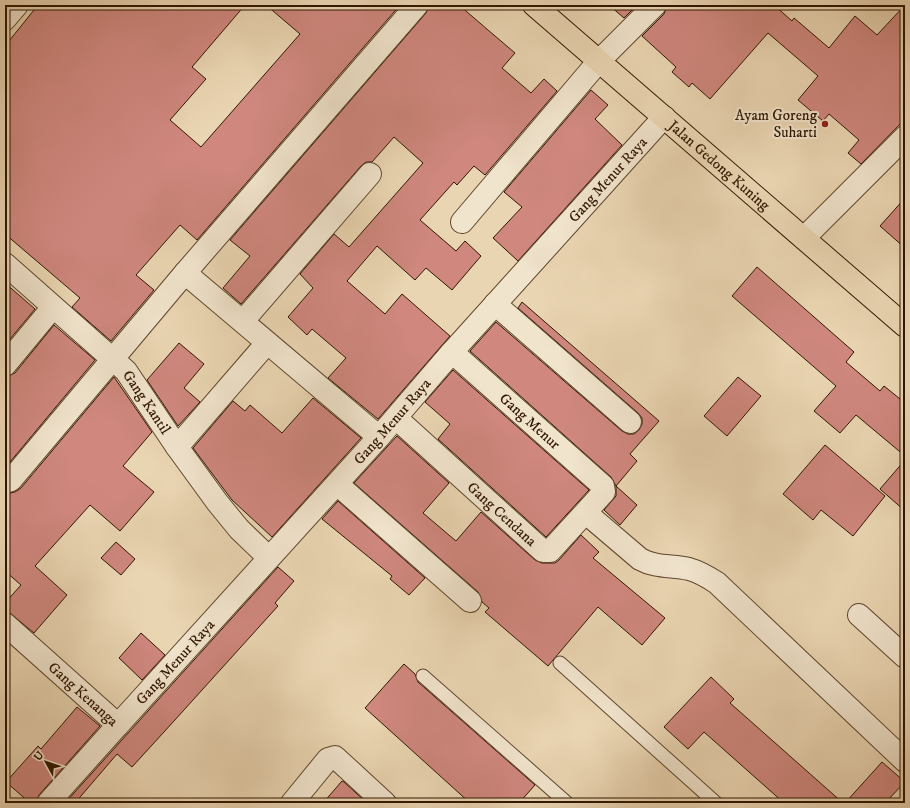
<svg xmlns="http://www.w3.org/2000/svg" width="910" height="808" font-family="'IM FELL DW Pica',serif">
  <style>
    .building { fill: #cf877e; stroke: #301600 }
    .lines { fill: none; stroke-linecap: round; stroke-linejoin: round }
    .service-casing { stroke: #5e462c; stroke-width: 15 }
    .minor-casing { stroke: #5e462c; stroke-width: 24 }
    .primary-casing { stroke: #301600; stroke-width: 24 }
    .service { stroke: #f1e4cd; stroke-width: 13 }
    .minor { stroke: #f1e4cd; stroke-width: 22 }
    .primary { stroke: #ead5b2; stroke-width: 22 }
    .poi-dot { fill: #8f2418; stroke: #f1e4cd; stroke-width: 1.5 }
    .labels { text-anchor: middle; stroke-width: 4; stroke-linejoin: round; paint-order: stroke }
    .poi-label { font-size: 15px; fill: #301600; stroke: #f1e4cd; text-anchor: end }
    .street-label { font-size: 15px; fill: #301600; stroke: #f1e4cd }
  </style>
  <rect width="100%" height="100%" fill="#ead5b2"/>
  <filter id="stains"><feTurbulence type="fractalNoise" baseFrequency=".005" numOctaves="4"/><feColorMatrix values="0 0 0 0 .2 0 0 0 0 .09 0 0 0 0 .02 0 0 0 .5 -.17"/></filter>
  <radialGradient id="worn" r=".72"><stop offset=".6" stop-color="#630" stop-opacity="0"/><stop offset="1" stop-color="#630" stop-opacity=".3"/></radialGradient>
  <path class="building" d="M38 5H245L192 67 206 79 170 120 201 147 300 34 266 5H400L197 240 180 225 136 275 154 290 111 341 72 307 80 298 5 234V46Z
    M429 5H459L488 30 515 53 502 68 531 93 544 79 557 91 485 175 474 166 457 185 454 182 420 220 456 251 465 241 481 256 452 290 426 268 415 280 377 246 347 281 385 314 402 294 450 336 378 419 328 378 346 358 312 329 307 335 288 317 313 288 300 274 334 234 349 247 423 163 394 137 372 162H366L361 166 241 304 223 288 250 256 230 240 426 13Z
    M609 5H637L624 18Z
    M667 5H774L792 21 794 18 829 48 855 16 877 35 905 5V119L861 164 848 153 859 140 829 114 823 121 798 100 818 76 768 33 710 99 692 83 689 87 672 72 676 67 642 36 664 14Z
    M591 90 608 105 595 119 622 145 518 261 493 238 522 207 504 192Z
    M905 198V248L880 226Z
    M757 267 854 352 846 362 880 391 884 386 905 403V456L856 415 840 433 814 411 836 386 732 296Z
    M5 283 35 309 5 345Z
    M522 302 659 421 630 454 637 461 616 486 611 477 470 351 496 322 622 431 628 434H634L639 430 642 424V418L638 413 518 308Z
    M54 325 95 360 5 468V377L15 373Z
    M179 343 204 364 184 388 200 402 178 426 147 380Z
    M453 370 589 490 546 537 438 439 450 424 425 402Z
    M114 377 152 432 123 466 154 492 120 531 90 505 35 566 67 595 34 633 5 609V603L21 585 5 571V494L15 492 21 488Z
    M738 377 761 396 727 436 704 416Z
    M313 398 361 438 272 537 232 500 193 448 233 401 245 411 250 405 282 433Z
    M397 436 449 483 423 513 456 541 481 512 535 560 542 563H555L559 560 581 535 599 552 593 558 665 618 642 645 598 607 548 666 485 612 489 608 482 602 478 592 354 483Z
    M825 445 885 496 853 536 821 510 813 520 783 494Z
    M905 460V511L880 489Z
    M616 486 637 505 620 525 604 510 616 496Z
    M338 501 425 578 409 595 390 579 392 576 322 519Z
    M116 542 135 559 121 575 101 558Z
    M278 567 294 581 275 603 278 606 174 721 132 767 117 754 75 803H65Z
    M141 633 165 655 142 680 119 658Z
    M404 664 415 674 418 682 535 785 519 803H470L365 708Z
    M711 677 734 699 730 703 843 803H784L704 732 688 749 664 727Z
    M77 707 100 726 39 795 36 803H30L6 782 38 746 41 749Z
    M882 762 905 782 885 803H845Z
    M342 781 344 782 367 803H323Z"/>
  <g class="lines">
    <g class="service-casing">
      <path id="service" d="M560 663 716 803
        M423 676 567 803"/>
    </g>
    <g class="minor-casing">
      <g id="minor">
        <path d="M5 19 17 5"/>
        <path d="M462 222 599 61 655 5"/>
        <path d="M804 238 905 137"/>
        <path id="s1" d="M5 264 126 371 177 447 217 502 239 529 269 558"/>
        <path d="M185 273 379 437"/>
        <path d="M495 304 630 422"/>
        <path d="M243 321 370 174"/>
        <path d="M5 365 53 307"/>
        <path id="s2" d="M396 418 543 551H550L604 492 603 486 452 352"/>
        <path d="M177 447 267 343"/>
        <path d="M5 482 11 480 185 273 417 5"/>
        <path d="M337 484 470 601"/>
        <path d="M586 513 640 559C656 568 672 565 689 569 700 572 708 577 717 583L905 761"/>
        <path d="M859 615 905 657"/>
        <path id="s3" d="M5 624 118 725 48 803"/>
        <path id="s4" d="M118 725 379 437 452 352 664 117"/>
        <path d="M292 803 328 759 335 757 385 803"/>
      </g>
    </g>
    <g class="primary-casing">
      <g id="primary">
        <path id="s5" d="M534 5 905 326"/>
      </g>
    </g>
    <use href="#service" class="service"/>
    <use href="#minor" class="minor"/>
    <use href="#primary" class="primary"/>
  </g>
  <circle class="poi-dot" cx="825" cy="124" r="4"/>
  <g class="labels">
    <g class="poi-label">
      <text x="817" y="120">Ayam Goreng<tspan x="817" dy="17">Suharti</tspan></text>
    </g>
    <g class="street-label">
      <text dy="5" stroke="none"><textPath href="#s5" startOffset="245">Jalan Gedong Kuning</textPath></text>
      <text dy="5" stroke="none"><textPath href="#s4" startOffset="733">Gang Menur Raya</textPath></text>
      <text dy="5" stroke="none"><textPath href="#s1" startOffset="199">Gang Kantil</textPath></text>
      <text dy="5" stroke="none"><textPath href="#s4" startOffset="409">Gang Menur Raya</textPath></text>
      <text transform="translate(530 421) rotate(42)" y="5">Gang Menur</text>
      <text dy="5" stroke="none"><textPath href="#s2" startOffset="143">Gang Cendana</textPath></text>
      <text dy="5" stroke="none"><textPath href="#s4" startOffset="85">Gang Menur Raya</textPath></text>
      <text dy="5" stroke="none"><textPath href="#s3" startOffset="105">Gang Kenanga</textPath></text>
    </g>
  </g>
  <rect width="910" height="808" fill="none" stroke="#ead5b2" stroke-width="20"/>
  <rect x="6" y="6" width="898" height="796" fill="none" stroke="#301600" stroke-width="2"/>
  <rect x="10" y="10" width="890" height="788" fill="none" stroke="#301600"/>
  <g transform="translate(46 762) rotate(310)" stroke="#f1e4cd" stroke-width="3" paint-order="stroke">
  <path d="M0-3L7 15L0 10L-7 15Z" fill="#301600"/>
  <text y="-6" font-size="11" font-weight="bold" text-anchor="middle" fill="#301600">U</text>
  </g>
  <rect width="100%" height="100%" filter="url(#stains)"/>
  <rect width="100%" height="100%" fill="url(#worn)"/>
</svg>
